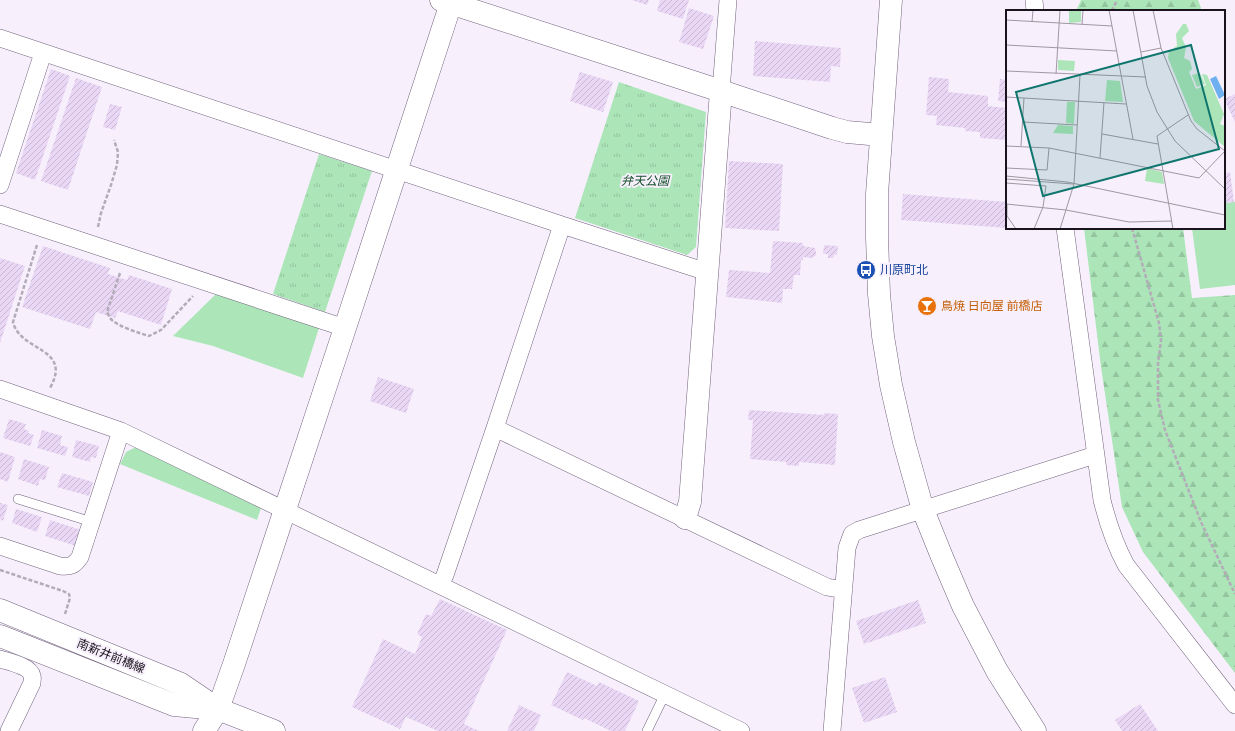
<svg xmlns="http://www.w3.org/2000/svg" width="1235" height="731" font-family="'Source Serif 4','Noto Sans JP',serif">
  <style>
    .grass { fill: #abe5b8 }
    .forest { fill: url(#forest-firs) }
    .park { fill: url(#park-tufts) }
    .building { fill: url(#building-hatch) }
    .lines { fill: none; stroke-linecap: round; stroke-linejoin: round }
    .service-casing { stroke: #71617c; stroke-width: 10 }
    .minor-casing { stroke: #71617c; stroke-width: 18 }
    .tertiary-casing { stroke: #71617c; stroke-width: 23 }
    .secondary-casing { stroke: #71617c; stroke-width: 23 }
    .path { stroke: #b3acb8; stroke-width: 2.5; stroke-dasharray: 4 2; stroke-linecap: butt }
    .service { stroke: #fff; stroke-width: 9 }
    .minor { stroke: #fff; stroke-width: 17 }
    .tertiary { stroke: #fff; stroke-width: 22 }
    .secondary { stroke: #fff; stroke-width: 22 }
    .labels { text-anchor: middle; stroke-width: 4; stroke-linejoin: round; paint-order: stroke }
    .park-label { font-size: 12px; font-style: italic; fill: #154f29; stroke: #f7f0fc }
    .transit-label { font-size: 12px; fill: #164399; stroke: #f7f0fc; text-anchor: start }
    .food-label { font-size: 12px; fill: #c56008; stroke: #f7f0fc; text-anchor: start }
    .street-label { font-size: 12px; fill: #19131e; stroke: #f7f0fc }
    .inset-road { fill: none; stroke: #9e98a3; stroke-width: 1 }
    .view { fill: #0f766e; fill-opacity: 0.15; stroke: #0f766e; stroke-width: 2 }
    .inset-edge { fill: none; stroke: #19131e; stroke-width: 2 }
  </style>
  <defs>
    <pattern id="forest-firs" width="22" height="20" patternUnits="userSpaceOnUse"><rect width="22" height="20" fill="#abe5b8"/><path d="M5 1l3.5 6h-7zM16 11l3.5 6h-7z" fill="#93c49e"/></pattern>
    <pattern id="park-tufts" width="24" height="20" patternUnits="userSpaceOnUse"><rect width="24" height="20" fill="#abe5b8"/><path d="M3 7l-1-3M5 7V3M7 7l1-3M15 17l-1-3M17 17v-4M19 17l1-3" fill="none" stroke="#93c49e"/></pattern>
    <pattern id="building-hatch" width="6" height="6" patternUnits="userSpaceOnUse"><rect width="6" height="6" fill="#ead7f6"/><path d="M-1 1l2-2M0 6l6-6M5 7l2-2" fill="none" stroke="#c8b8d2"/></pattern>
  </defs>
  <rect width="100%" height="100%" fill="#f7f0fc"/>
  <path class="grass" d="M1235 202V285L1200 289 1192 228H1224V203Z
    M217 293 319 328 303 378 213 346 173 336Z
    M136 447 261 508 257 520 120 464 126 452Z"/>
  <path class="forest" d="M1081 0H1198L1201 8 1200 11H1076Z
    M1084 228H1183L1192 298 1235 295V673L1143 552 1122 507 1101 367Z"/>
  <path class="park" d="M619 82 706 112 696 247 687 255 575 218Z
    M319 154 372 171 325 312 273 294Z"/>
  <path class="building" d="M632 0H649L647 5Z
    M660 0H689L683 19 657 11Z
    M689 8 714 16 703 49 679 42Z
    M755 41 841 48 840 67 831 66 830 82 753 76Z
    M51 69 70 76 35 180 16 173Z
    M580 72 613 82 603 112 570 101Z
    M929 77 949 79 948 92 988 96V106L1007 108V140L980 138V132L965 131V128L936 125 937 116 926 115Z
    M76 78 102 87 68 190 41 181Z
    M1000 79 1007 80V102L998 101Z
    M1235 94V122L1224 99Z
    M110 104 122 107 115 130 103 127Z
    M729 161 783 164 779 231 725 228Z
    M1230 172 1234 202 1224 203V173Z
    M903 194 1007 202V228L901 220Z
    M773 241 803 243V246L815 248 816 252V255L814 257 810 258 803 257V260H801L800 275H794L792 289H783L782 303 726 297 729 270 770 273Z
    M824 245 838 246 837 255H834L833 258H828V254H823Z
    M43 246 110 268 108 274 127 280 129 275 172 289 161 325 118 311 115 318 96 312 90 329 22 307Z
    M0 258 25 266 0 343Z
    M378 377 414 389 406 413 370 401Z
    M749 410 824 415V413L838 414 835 465 799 462V466L786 465V462L750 459 753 420H748Z
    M9 419 26 424 24 429 29 431 28 433 34 435 30 446 3 438Z
    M42 430 62 436 60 445 68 447 65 456 37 448Z
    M76 440 99 446 96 458 91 457 90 462 72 457Z
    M0 452 15 457 8 482 0 479Z
    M24 459 49 467 45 480 40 479 38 486 18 479Z
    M62 473 93 482 89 496 57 487Z
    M0 503 8 505 3 521 0 519Z
    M16 509 42 517 37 532 12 523Z
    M50 520 81 530 76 546 45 536Z
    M440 599 507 630 464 724 479 731H438L406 717 400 729 352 707 383 639 415 654 422 637 417 634 426 614 431 616Z
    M918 600 926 623 864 644 856 621Z
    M567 672 597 686 599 682 639 701 625 731H611L584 718 583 720 551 705Z
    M885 677 897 712 864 723 852 688Z
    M1140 704 1158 731H1122L1115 720Z
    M519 705 541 715 534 731H507Z"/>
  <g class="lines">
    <g class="service-casing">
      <path id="service" d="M18 499 92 522
        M647 731 665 694"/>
    </g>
    <g class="minor-casing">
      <path id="minor" d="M1034 0 1035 11
        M0 38 562 225 707 272
        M721 91 728 0
        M0 185 43 53
        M0 214 345 328
        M1065 228 1102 500C1108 524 1114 543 1126 565L1235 705
        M0 389 121 431 741 731
        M495 428 827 587 844 590
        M0 546 60 566C70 567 74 566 80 557L121 431
        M440 585 445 575 495 428 562 225
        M0 659C9 662 30 666 32 676 33 678 32 680 32 683L9 731
        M832 731 847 548 852 534 859 530 1095 455"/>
    </g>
    <g class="tertiary-casing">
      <path id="tertiary" d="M441 0 721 91 832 128 847 132 881 135
        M891 0 877 194V237L879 294 883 336 891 385 904 442 923 510 942 557 963 606 997 671 1035 731
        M685 518 690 502 721 91
        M204 731 218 709 234 664 345 328 451 3"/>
    </g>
    <g class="secondary-casing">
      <path id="secondary" d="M0 610 181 684 218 709 274 731
        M0 636 174 705 217 709"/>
    </g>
    <path class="path" d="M1112 11 1117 0
      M98 227 101 213 111 185 117 165 118 152 114 140
      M1132 228 1159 323 1161 340 1158 364V400L1165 430 1201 522 1235 594
      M37 245 13 322C20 352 73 347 50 388
      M120 273 107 312C108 314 109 316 110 318 116 326 139 333 149 336L161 330 193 296
      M0 570 63 591 69 594 70 598 65 614"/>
    <use href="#service" class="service"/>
    <use href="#minor" class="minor"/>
    <use href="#tertiary" class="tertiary"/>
    <use href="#secondary" class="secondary"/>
  </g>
  <defs>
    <g id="bus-disc" transform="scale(1)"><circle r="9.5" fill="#1a4fb4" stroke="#f7f0fc"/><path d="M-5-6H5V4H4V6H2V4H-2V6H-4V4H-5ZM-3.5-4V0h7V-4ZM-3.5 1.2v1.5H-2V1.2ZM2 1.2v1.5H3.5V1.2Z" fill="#fff"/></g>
    <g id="bar-disc" transform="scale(1)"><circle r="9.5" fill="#e8710a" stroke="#f7f0fc"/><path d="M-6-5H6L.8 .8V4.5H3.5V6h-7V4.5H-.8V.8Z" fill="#fff"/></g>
  </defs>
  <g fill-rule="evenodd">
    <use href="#bus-disc" x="866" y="270"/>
    <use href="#bar-disc" x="927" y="306"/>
  </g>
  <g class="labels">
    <g class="park-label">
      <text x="645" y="185">弁天公園</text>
    </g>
    <g class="transit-label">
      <text x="880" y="274">川原町北</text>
    </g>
    <g class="food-label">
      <text x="941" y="310">鳥焼 日向屋 前橋店</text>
    </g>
    <g class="street-label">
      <text transform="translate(111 656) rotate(22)" y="4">南新井前橋線</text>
    </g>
  </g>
  <g transform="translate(1006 10)">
    <rect width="219" height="219" fill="#f7f0fc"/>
    <path d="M52 50 69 51 68 61 52 60ZM194 63 199 74 191 77 186 65ZM52 115 67 116V124L47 123ZM141 158 156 162 158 174 139 171Z" fill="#abe5b8"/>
    <path d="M63 0H75V12L63 13ZM177 14H180L183 21 176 28 180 37 178 48 184 51 186 59 183 62 190 79 200 75 196 64 201 65 218 104 214 114 219 116V137L188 111 162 48 163 41 171 36 170 24Z" fill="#abe5b8"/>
    <path d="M101 70 114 71 117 92 99 91ZM61 92H69L68 114 60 113Z" fill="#abe5b8"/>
    <path d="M210 66 219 85 213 89 204 69Z" fill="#6eb0ef"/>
    <path class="inset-road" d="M103 0 106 16M127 0 141 76 151 102 169 131 219 179M147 0 155 38 185 111 191 119 219 141M0 10 106 16 127 129M26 12 27 0M76 15 77 0M0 35 111 41M135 42 155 38M0 61 140 67M50 64 54 0M0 87 120 94M17 112 71 115M96 124 152 134M0 136 43 138 193 168 219 141M15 136 18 88M94 148 98 92M0 158 41 160 43 138M0 166 61 172 219 205M0 169 67 174M0 173 40 176 37 197 28 219M0 194 60 200 123 212 166 211M1 194V206L10 219M54 219 68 174 74 65M167 219 151 126 182 105"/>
    <path class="view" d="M185 35 213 139 37 186 10 82Z"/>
    <rect width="219" height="219" class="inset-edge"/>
  </g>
</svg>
